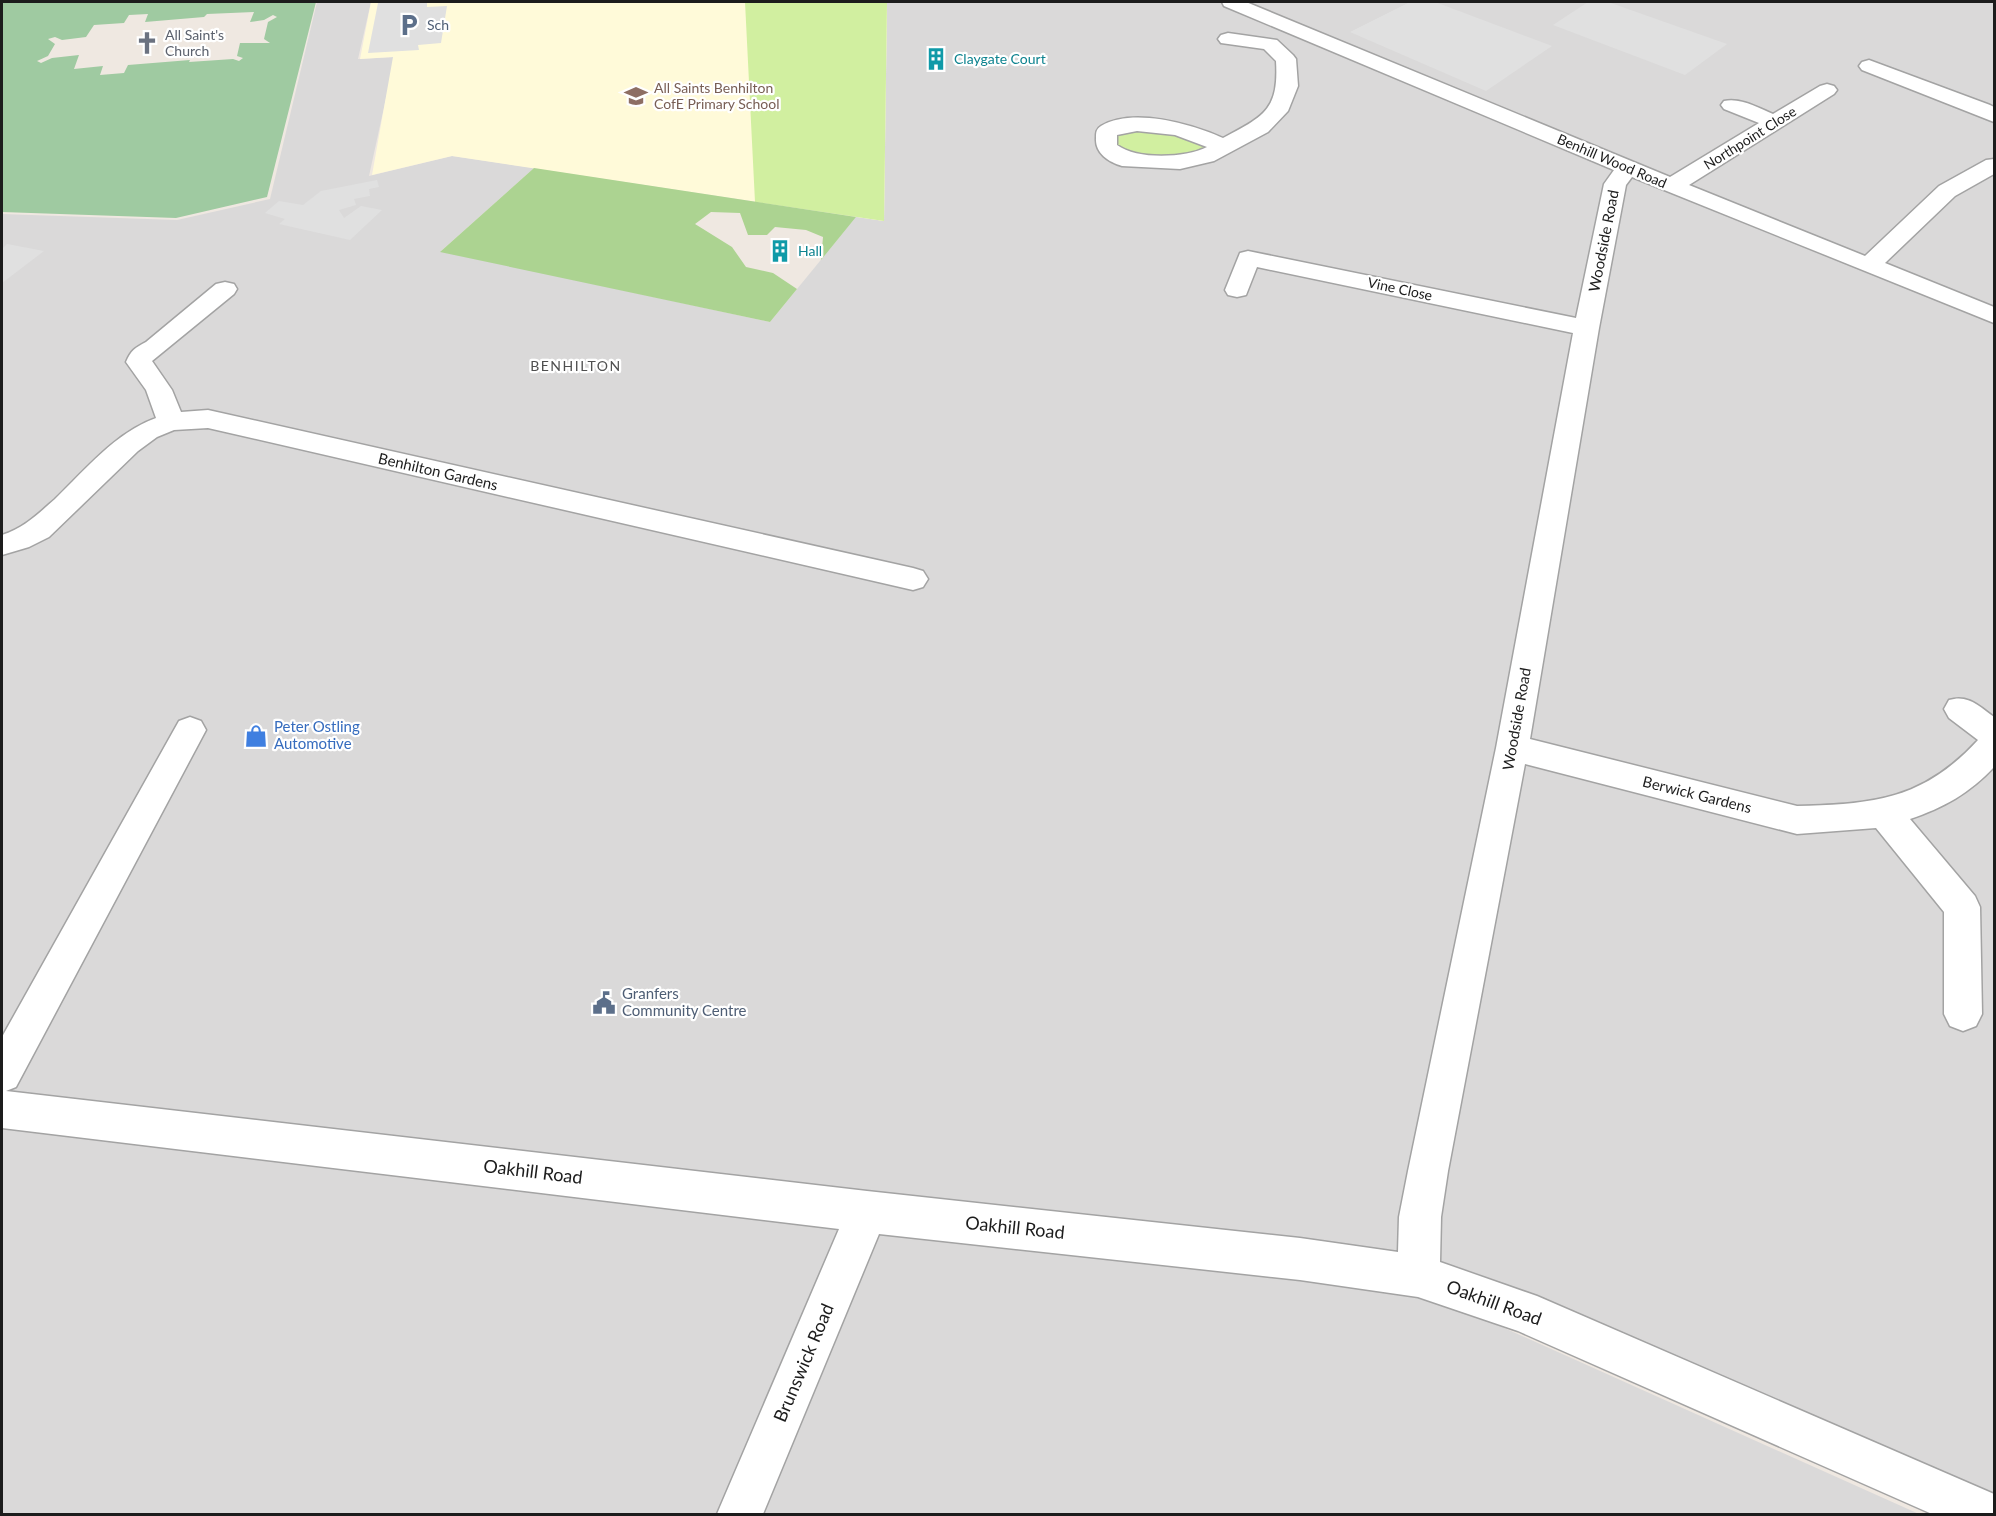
<svg xmlns="http://www.w3.org/2000/svg" width="1996" height="1516" font-family="Lato,sans-serif">
  <style>
    .residential { fill: #dad9d9 }
    .education { fill: #fffad9 }
    .grass { fill: #d1efa0 }
    .forest { fill: #acd391 }
    .cemetery { fill: #9fcaa1; fill-rule: evenodd }
    .parking { fill: #e0e0e0 }
    .lines { fill: none; stroke-linecap: round; stroke-linejoin: round }
    .minor-casing { stroke: #a3a3a3; stroke-width: 3 }
    .minor { fill: #fff; fill-rule: evenodd }
    .labels { text-anchor: middle; stroke-width: 4.5; stroke-linejoin: round; paint-order: stroke }
    .far-service-label { font-size: 14px; fill: #4e5e75; stroke: #fff; text-anchor: start }
    .far-worship-label { font-size: 14px; fill: #5b616d; stroke: #fff; text-anchor: start }
    .far-culture-label { font-size: 14px; fill: #0d838f; stroke: #fff; text-anchor: start }
    .far-education-label { font-size: 14px; fill: #785e54; stroke: #fff; text-anchor: start }
    .far-street-label { font-size: 14px; fill: #1c1c1c; stroke: #fff }
    .far-neighbourhood-label { font-size: 14px; letter-spacing: 1.5px; fill: #4f4f4f; stroke: #fff }
    .street-label { font-size: 15px; fill: #1c1c1c; stroke: #fff }
    .shop-label { font-size: 15px; fill: #366cbe; stroke: #fff; text-anchor: start }
    .service-label { font-size: 15px; fill: #4e5e75; stroke: #fff; text-anchor: start }
    .near-street-label { font-size: 18px; fill: #1c1c1c; stroke: #fff }
  </style>
  <rect width="100%" height="100%" fill="#efe8e1"/>
  <path class="residential" d="M317 2H371L358 59 395 57 369 176 452 156 534 168 441 251 770 322 856 217 884 221 887 2H1994V1509L1454 1277 1313 1250 2 1095V214L177 220 270 199Z
    M2 1118 1304 1274 1442 1300 1919 1514H2Z"/>
  <path class="education" d="M371 2H887L884 221 452 156 372 175 393 57 360 59Z"/>
  <path class="grass" d="M745 2H887L884 221 755 202Z
    M1127 130H1171L1209 147C1178 156 1141 165 1114 144L1115 134Z"/>
  <path class="forest" d="M534 168 856 217 821 260 823 237 806 230 775 227 767 235H748L740 213 711 212 695 224 732 247 746 267 773 273 797 289 770 322 440 252Z"/>
  <path class="cemetery" d="M2 2H316L267 197 176 218 2 212ZM254 12 250 22 264 20 273 15 277 17 268 22 264 39 270 43H240L237 56 243 58 239 61 233 59 189 62 190 60 128 65 124 73 100 75 103 66 74 69 79 55 52 58 41 63 37 61 48 56 55 44 48 39 55 37 62 40 86 37 94 25 124 23 129 15 148 14 145 22 204 17 207 14Z"/>
  <path class="parking" d="M427 2V7L447 6 441 43 418 45 419 50 368 53 378 3Z
    M1410 2H1435L1552 46 1486 91 1350 32Z
    M1588 2H1608L1727 44 1685 75 1553 25Z
    M377 180 379 187 369 189 370 196 354 199 356 205 339 210 344 218 361 206 382 210 350 240 279 224 285 219 265 213 279 201 303 205 321 191Z
    M7 244 44 251 2 283V249Z"/>
  <g class="lines">
    <g class="minor-casing">
      <path id="minor" d="M1222 2H1246L1670 177 1759 123 1724 109 1721 105 1724 101C1740 97 1759 108 1773 114L1820 86 1827 84 1834 86 1837 90 1834 94 1689 185 1865 256 1939 186 1986 160 1994 159V174L1955 196 1885 263 1994 307V323L1632 177 1626 185 1599 328 1530 739 1797 806C1874 804 1923 800 1978 740L1949 718 1944 709 1949 700C1968 694 1979 706 1994 717V767C1970 793 1943 808 1910 819L1975 896 1980 907 1982 1014 1976 1026 1963 1031 1950 1026 1944 1014V912L1876 828 1797 834 1525 764 1448 1171 1441 1217 1440 1262 1537 1296 1994 1494V1514H1932L1518 1331 1418 1297 1300 1280 879 1234 763 1514H717L839 1229 2 1128V1037L179 721 190 717 201 721 206 730 16 1087 6 1091 867 1191 1300 1238 1398 1252 1399 1217 1408 1171 1496 748 1573 333 1257 267 1246 295 1237 297 1228 295 1225 290 1240 253 1248 251 1576 318 1604 184 1614 170 1224 6Z
        M1228 33 1277 40 1293 55 1296 59 1298 86 1288 111 1268 132 1214 161 1180 169 1122 166C1108 162 1095 153 1096 138 1096 133 1096 129 1101 126 1133 107 1192 124 1223 138 1264 116 1279 110 1276 61L1264 49 1221 43 1218 39 1221 35ZM1137 131 1175 135 1207 147C1185 158 1137 160 1117 145V135Z
        M1869 60 1990 105 1994 107V122L1862 70 1859 66 1862 62Z
        M225 282 234 284 237 289 234 294 152 361 172 390 181 412 208 410 913 568 923 571 928 579 923 587 913 590 208 428 174 430 157 437 138 451 49 537 29 547 2 555V535C24 528 38 514 55 499 86 469 115 433 156 418L146 390 126 362C131 350 135 348 146 342L216 284Z"/>
    </g>
    <use href="#minor" class="minor"/>
  </g>
  <defs>
    <g id="parking-bare" transform="scale(1.8)"><path d="M-3.5-5.5H1a3.5 3.5 0 0 1 0 7H-1V5.5H-3.5ZM-1-3.4V-.6H.8a1.4 1.4 0 0 0 0-2.8Z" fill="#5c6f8a" stroke="#fff" stroke-width="2.5" paint-order="stroke"/></g>
    <g id="church-bare" transform="scale(1.8)"><path d="M-1.2-6h2.4v3.5h3.3v2.4h-3.3V6h-2.4V-.1h-3.3v-2.4h3.3Z" fill="#6b7280" stroke="#fff" stroke-width="2.5" paint-order="stroke"/></g>
    <g id="building-bare" transform="scale(1.8)"><path d="M-4-6H4V6H1V3H-1V6H-4ZM-2.5-4.3h1.7v1.8h-1.7ZM.8-4.3h1.7v1.8H.8ZM-2.5-1h1.7V.8h-1.7ZM.8-1h1.7V.8H.8Z" fill="#0f9aa8" stroke="#fff" stroke-width="2.5" paint-order="stroke"/></g>
    <g id="school-bare" transform="scale(1.8)"><path d="M0-5L7-2L0 1L-7-2ZM-4 1L0 2.5L4 1V4Q0 6-4 4Z" fill="#8d6e63" stroke="#fff" stroke-width="2.5" paint-order="stroke"/></g>
    <g id="shop-bare" transform="scale(1.8)"><path d="M-5-2.5h2.3a2.7 3.5 0 0 1 5.4 0H5L5.5 6h-11ZM-1.5-2.5h3a1.5 2.3 0 0 0-3 0Z" fill="#3f7fe0" stroke="#fff" stroke-width="2.5" paint-order="stroke"/></g>
    <g id="civic-bare" transform="scale(1.8)"><path d="M-.6-6.5H3V-4.5H.6V-3L4-1V1h2V6H-6V1h2V-1L-.6-3ZM-1.2 2.5V6h2.4V2.5Z" fill="#5c6f8a" stroke="#fff" stroke-width="2.5" paint-order="stroke"/></g>
  </defs>
  <g fill-rule="evenodd">
    <use href="#parking-bare" x="409" y="25"/>
    <use href="#church-bare" x="147" y="43"/>
    <use href="#building-bare" x="936" y="59"/>
    <use href="#school-bare" x="636" y="96"/>
    <use href="#building-bare" x="780" y="251"/>
    <use href="#shop-bare" x="256" y="736"/>
    <use href="#civic-bare" x="604" y="1003"/>
  </g>
  <g class="labels">
    <g class="far-service-label">
      <text x="427" y="30">Sch</text>
    </g>
    <g class="far-worship-label">
      <text x="165" y="40">All Saint's<tspan x="165" dy="16">Church</tspan></text>
    </g>
    <g class="far-culture-label">
      <text x="954" y="64">Claygate Court</text>
      <text x="798" y="256">Hall</text>
    </g>
    <g class="far-education-label">
      <text x="654" y="93">All Saints Benhilton<tspan x="654" dy="16">CofE Primary School</tspan></text>
    </g>
    <g class="far-street-label">
      <text transform="translate(1750 138) rotate(-32)" y="5">Northpoint Close</text>
      <text transform="translate(1612 161) rotate(23)" y="5">Benhill Wood Road</text>
      <text transform="translate(1400 289) rotate(12)" y="5">Vine Close</text>
    </g>
    <g class="far-neighbourhood-label">
      <text x="576" y="371">BENHILTON</text>
    </g>
    <g class="street-label">
      <text transform="translate(1604 241) rotate(-79)" y="5">Woodside Road</text>
      <text transform="translate(438 472) rotate(13)" y="5">Benhilton Gardens</text>
      <text transform="translate(1517 719) rotate(-80)" y="5">Woodside Road</text>
      <text transform="translate(1697 795) rotate(14)" y="5">Berwick Gardens</text>
    </g>
    <g class="shop-label">
      <text x="274" y="732">Peter Ostling<tspan x="274" dy="17">Automotive</tspan></text>
    </g>
    <g class="service-label">
      <text x="622" y="999">Granfers<tspan x="622" dy="17">Community Centre</tspan></text>
    </g>
    <g class="near-street-label">
      <text transform="translate(533 1172) rotate(7)" y="6">Oakhill Road</text>
      <text transform="translate(1015 1228) rotate(6)" y="6">Oakhill Road</text>
      <text transform="translate(1494 1303) rotate(20)" y="6">Oakhill Road</text>
      <text transform="translate(804 1363) rotate(-67)" y="6">Brunswick Road</text>
    </g>
  </g>
  <rect width="1996" height="1516" fill="none" stroke="#1c1c1c" stroke-width="6"/>
</svg>
